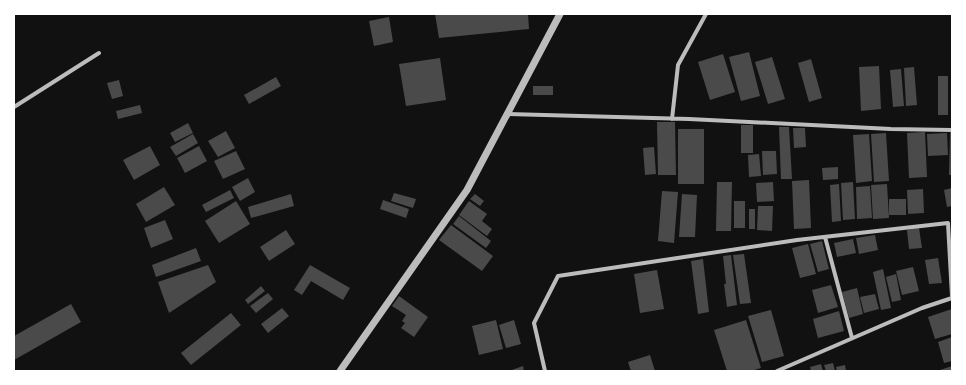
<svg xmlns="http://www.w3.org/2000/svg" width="966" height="385" font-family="'Noto Serif',serif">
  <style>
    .building { fill: #4a4a4a }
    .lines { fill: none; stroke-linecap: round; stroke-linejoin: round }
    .minor { stroke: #bcbcbc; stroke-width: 4 }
    .tertiary { stroke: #bcbcbc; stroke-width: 7 }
  </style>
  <rect width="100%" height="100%" fill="#111"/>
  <path class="building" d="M435 14H470V15L483 14H528L529 29 439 38Z
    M389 17 393 42 374 46 369 21Z
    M749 52 760 96 741 101 729 57Z
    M723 54 735 92 710 100 698 62Z
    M772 57 785 99 768 104 755 62Z
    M440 58 446 100 406 106 399 64Z
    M811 59 822 98 809 102 798 63Z
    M879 66 881 109 861 111 859 67Z
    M914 67 917 105 906 106 904 68Z
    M901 69 904 106 893 107 890 70Z
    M938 76H948V115H938Z
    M276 77 281 86 249 104 244 95Z
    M119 80 123 96 112 99 107 83Z
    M533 86H553V95H533Z
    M140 105 142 113 118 119 116 111Z
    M657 122H675L676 175H658Z
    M188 123 193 133 175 142 170 133Z
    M741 125H753V153H741Z
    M779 127H789L792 179H781Z
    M793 128H805L806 147 794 148Z
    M678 129H704V184H678Z
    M226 131 235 148 218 157 208 141Z
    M925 132 927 177 909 178 907 133Z
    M950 132H952V175H949Z
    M886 133 889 181 874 182 871 134Z
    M947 133 948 155 928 156 927 134Z
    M193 134 198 143 176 156 170 147Z
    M869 134 872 181 856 183 853 135Z
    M150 146 160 165 134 180 123 160Z
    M199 146 207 161 185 173 177 158Z
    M654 147 656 174 645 175 643 148Z
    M236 151 245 169 223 179 214 161Z
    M762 151H776L777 174 763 175Z
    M759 154 761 176 749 177 748 155Z
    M838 167V179L823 180 822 168Z
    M248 178 255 192 240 201 232 187Z
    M809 180 811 228 794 229 792 181Z
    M717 182H732L731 231H716Z
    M773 182 774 201 757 202 756 183Z
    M853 182 855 219 843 220 841 183Z
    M839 184 841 221 832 222 830 185Z
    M887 184 889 218 873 219 871 185Z
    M870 186 872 218 857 219 856 187Z
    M164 187 175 205 146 222 136 204Z
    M952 188V206L947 207 944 190Z
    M923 189 924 213 908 214 907 190Z
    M230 190 234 198 206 212 202 205Z
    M662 191 678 192 674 243 658 241Z
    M394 193 416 199 413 208 391 201Z
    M291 194 294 206 251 218 248 207Z
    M475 194 484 201 480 206 470 199Z
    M682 194 697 195 695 237H679Z
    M889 199H906V215H889Z
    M383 200 409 209 406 218 380 209Z
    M236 201 250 224 219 243 205 221Z
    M469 201 487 214 482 221 492 229 487 236 459 215Z
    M734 201H745V228H734Z
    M758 206H773L772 231 757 230Z
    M749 209H755V229H749Z
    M459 216 491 241 486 248 453 224Z
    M165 220 173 239 151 248 144 228Z
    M451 225 493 256 482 271 439 240Z
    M919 228 922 248 909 249 907 230Z
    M286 230 295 244 269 261 260 247Z
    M875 235 878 250 859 254 856 238Z
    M853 239 856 253 837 257 834 243Z
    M822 241 829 269 818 272 810 244Z
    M808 244 816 274 800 278 792 248Z
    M196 248 201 261 156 277 152 265Z
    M744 254 751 303 740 304 733 255Z
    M731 255 737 305 727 307 724 284H726L723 256Z
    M938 258 942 283 929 284 925 260Z
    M703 259 709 312 698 314 691 261Z
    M208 265 216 282 169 313 158 282Z
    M310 265 350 288 343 300 311 281 302 295 294 290Z
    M913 267 919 291 902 295 896 271Z
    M883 269 891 308 881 310 873 272Z
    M657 270 664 309 640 313 634 274Z
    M896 274 901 300 892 302 886 277Z
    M831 285 838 307 818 313 812 290Z
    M261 286 265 291 248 304 245 300Z
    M857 288 863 314 849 318 842 292Z
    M268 293 273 299 256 313 250 306Z
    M875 294 879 309 864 313 860 297Z
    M399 296 428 317 414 337 401 328 405 323 402 321 406 315 392 306Z
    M71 304 81 322 14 360V336Z
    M282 308 289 316 268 333 261 324Z
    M952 309V334L935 339 928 317Z
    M771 310 784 356 762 362 748 316Z
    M839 311 844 331 818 338 813 319Z
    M231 313 241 325 191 365 181 353Z
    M496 320 503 349 479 355 472 326Z
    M514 320 521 344 506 348 499 325Z
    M746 320 761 368 751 371H727L714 330Z
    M952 337V361L944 363 938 342Z
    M650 355 655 371H631L628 362Z
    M833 363 835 371H826L824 365Z
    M821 364 823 371H811L810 367Z
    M845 365 846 371H837L836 367Z
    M523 366 524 371H509Z
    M952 366V371H937Z"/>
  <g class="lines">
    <path class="minor" d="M14 107 99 53
      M508 114 689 119 891 129 952 130
      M672 119 678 65 706 14
      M825 237 852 338
      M545 371 534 323 558 276 797 240 948 223 952 296
      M777 371 922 308 952 298"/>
    <path class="tertiary" d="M340 371 467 190 560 14"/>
  </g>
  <rect width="966" height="385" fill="none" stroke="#ffffff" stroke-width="30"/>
</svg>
